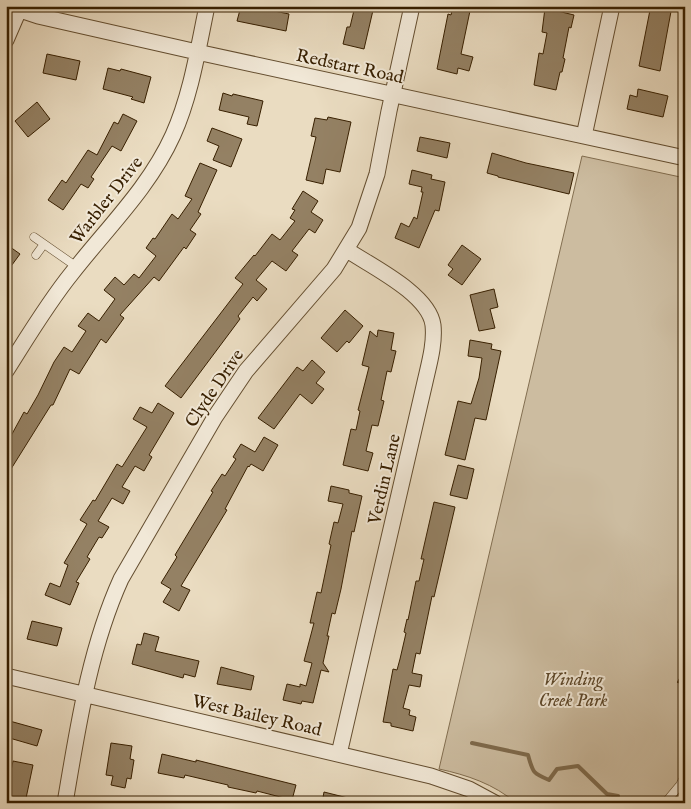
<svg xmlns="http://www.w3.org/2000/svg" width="691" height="809" font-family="'IM FELL English',serif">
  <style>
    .green { fill: #ccbca0; stroke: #826e50 }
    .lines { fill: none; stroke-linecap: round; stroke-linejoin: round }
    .stream { stroke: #7e6a4c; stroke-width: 4 }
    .building { fill: #948164; stroke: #371f00 }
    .lane-casing { stroke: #644e30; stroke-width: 9 }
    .street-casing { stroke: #644e30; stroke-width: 17 }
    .path { stroke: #371f00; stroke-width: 2.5; stroke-dasharray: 4 2.5; stroke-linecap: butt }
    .lane { stroke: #f1e8d7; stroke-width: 8 }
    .street { stroke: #f1e8d7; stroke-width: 15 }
    .labels { text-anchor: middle; stroke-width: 4; stroke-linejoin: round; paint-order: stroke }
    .street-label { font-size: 18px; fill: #371f00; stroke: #f1e8d7 }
    .park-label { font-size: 18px; font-style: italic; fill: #5c4628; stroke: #f1e8d7 }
  </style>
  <rect width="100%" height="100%" fill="#eadcc1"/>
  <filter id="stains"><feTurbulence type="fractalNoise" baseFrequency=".004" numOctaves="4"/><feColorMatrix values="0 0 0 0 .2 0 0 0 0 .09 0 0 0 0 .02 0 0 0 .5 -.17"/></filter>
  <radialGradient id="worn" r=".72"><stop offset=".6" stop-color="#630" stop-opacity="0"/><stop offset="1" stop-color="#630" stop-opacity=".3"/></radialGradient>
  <path class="green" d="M582 156 685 178V803H516C494 784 467 775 439 769Z"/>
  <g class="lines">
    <path class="stream" d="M472 743 528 755C533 772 532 773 549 780L557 769 578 766 607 794 618 796"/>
  </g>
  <path class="building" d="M241 6H250L289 14 286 31 237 21Z
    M355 6H374L364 49 343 44 347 27H350Z
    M453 6H471L461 54 473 57 469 71 458 68 457 74 437 69 448 14 451 15Z
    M652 6H672L660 71 639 66 650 10H652Z
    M545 8 574 15 571 28 569 27 563 58 565 59 562 72H560L556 90 534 85 539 53 543 54 547 33 542 32Z
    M47 54 80 61 76 80 43 73Z
    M108 68 120 71 121 69 151 77 144 103 131 99 133 97 103 89Z
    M638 89 668 96 663 117 627 109 630 95 637 97Z
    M223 93 232 96 233 94 263 101 257 126 247 124 249 117 219 110Z
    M37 102 50 119 28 137 15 121Z
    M123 114 137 121 121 151 112 146 91 177 94 179 88 188 81 184 63 210 48 200 62 180 66 183 88 150 97 155 114 122 118 124Z
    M328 117 351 122 340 172 326 169 323 184 306 180 316 137 311 136 315 118 327 120Z
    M212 128 242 139 231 167 213 160 219 146 207 141Z
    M420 137 450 143 447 158 417 151Z
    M492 153 526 163 574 173 569 194 498 177V176L487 173Z
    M200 163 217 170 198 212 201 214 190 230 196 234 186 249 184 247 159 281 154 277 120 315 124 318 106 343 101 339 79 374 70 369 53 405H51L6 477V445L24 412 27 414 38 395 54 362 64 347 72 352 86 331 78 326 88 313 99 321 115 299 104 290 115 277 124 285 134 274 139 278 156 256 146 248 153 238 155 239 172 214 178 219 192 199 185 196Z
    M412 170 432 175 431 179 445 182 439 211 435 210 419 248 395 238 401 223 409 227 414 217 417 219 423 192H421L422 187 409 184Z
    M303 191 318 201 311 212 323 220 315 233 309 229 292 251 298 255 286 271 272 261 256 280 267 289 257 301 253 297 238 316 240 319 181 398 165 386 243 284 235 278 254 255 255 256 272 234 280 240 295 221 290 218 295 210 292 209Z
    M6 244 20 254 6 273Z
    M462 245 481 259 462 285 448 275 453 269 448 265Z
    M494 289 498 307 490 309 495 328 479 331 470 295Z
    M345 310 363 326 349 343 347 341 337 352 321 338Z
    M378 330 394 333 391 350 396 351 391 372 387 371 381 400 384 401 378 426 372 425 366 451 373 453 368 471 343 465 351 429 356 430 360 411 358 410 369 367 362 365 370 331 377 337Z
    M470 340 492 344 491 349 501 351 486 420 475 418 465 460 445 455 458 401 471 404 479 378 482 358 468 356Z
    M312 360 325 372 316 383 324 389 312 404 300 394 274 429 258 418 297 367 303 371Z
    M158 403 174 413 149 455 152 457 144 471 135 466 122 487 130 491 123 504 112 498 98 521 109 527 102 538 99 537 87 557 90 559 76 582 79 583 70 605 45 595 50 583 60 587 68 565 64 563 87 524 80 520 93 500 95 501 117 464 122 467 147 427 133 419 140 407 152 413Z
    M264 437 278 445 263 471 251 464 249 467 248 466 225 509 227 510 181 586 190 590 179 611 163 602 171 589 161 583 177 557 175 555 213 492 211 491 222 474 225 476 236 459 233 457 241 444 255 452Z
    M458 465 474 469 467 499 450 495Z
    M331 486 349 490V493L362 496 354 532 352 531 341 589 335 614 332 613 327 636H329L323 663 329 672 321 670 313 703 302 701 301 704 283 700 287 684 300 687V684L306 686 312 663 304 661 314 623H310L317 592 321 593 331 545 329 544 334 522 338 523 343 504 328 501Z
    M434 502 455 507 434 597 432 596 420 654 416 653 412 673 422 675 420 687 409 685 403 708 410 710 409 715 416 717 413 731 391 726V723L383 722 393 669 397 670 400 659 406 633 404 632 407 619 408 620 416 581H419L424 559H421Z
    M32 621 62 628 57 646 27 639Z
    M144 633 159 637 155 651 199 661 195 677 184 674 183 678 132 664 137 644 141 645Z
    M221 667 254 676 251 690 217 684Z
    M6 720 42 730 37 746 6 737Z
    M111 743 132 746 130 759 134 760 131 779 127 778 125 788 111 785 113 776 106 775Z
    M162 754 196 762V760L296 785 292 800 257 791 256 793 228 787V785L185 775 184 778 158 773Z
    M13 761 33 765 25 803H7L11 787 8 786Z
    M324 792 352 799V803H322Z"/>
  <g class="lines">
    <g class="lane-casing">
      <path id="lane" d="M34 237 77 267
        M36 255 44 244
        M665 803 680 785 685 776"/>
    </g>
    <g class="street-casing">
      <path id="street" d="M8 6 38 16 197 52 685 158
        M6 40 19 10
        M584 136 612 6
        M6 371C27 338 47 304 72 273 107 228 149 188 173 135 191 95 198 49 207 6
        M6 676 431 776 469 789 495 803
        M339 754 425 382C429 364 435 344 433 325 429 294 371 266 347 250
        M65 803C78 727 89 650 121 579L215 417 246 371 334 269 359 228 377 174 389 111 412 6"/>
    </g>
    <path class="path" d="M678 683 685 668"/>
    <use href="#lane" class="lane"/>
    <use href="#street" class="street"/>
  </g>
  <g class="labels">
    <g class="street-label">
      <text transform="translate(350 66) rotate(12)" y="6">Redstart Road</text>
      <text transform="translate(106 200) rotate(-52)" y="6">Warbler Drive</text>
      <text transform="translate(214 388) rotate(-56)" y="6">Clyde Drive</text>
      <text transform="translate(384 479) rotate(-77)" y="6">Verdin Lane</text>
      <text transform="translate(257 715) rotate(13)" y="6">West Bailey Road</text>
    </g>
    <g class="park-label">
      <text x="573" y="685">Winding<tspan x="573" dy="21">Creek Park</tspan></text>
    </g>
  </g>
  <rect width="691" height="809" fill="none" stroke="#eadcc1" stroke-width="25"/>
  <rect x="8" y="8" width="676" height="794" fill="none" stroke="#371f00" stroke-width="2.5"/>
  <rect x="12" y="12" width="666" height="784" fill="none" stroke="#371f00"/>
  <rect width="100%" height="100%" filter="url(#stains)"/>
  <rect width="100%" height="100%" fill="url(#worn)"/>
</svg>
